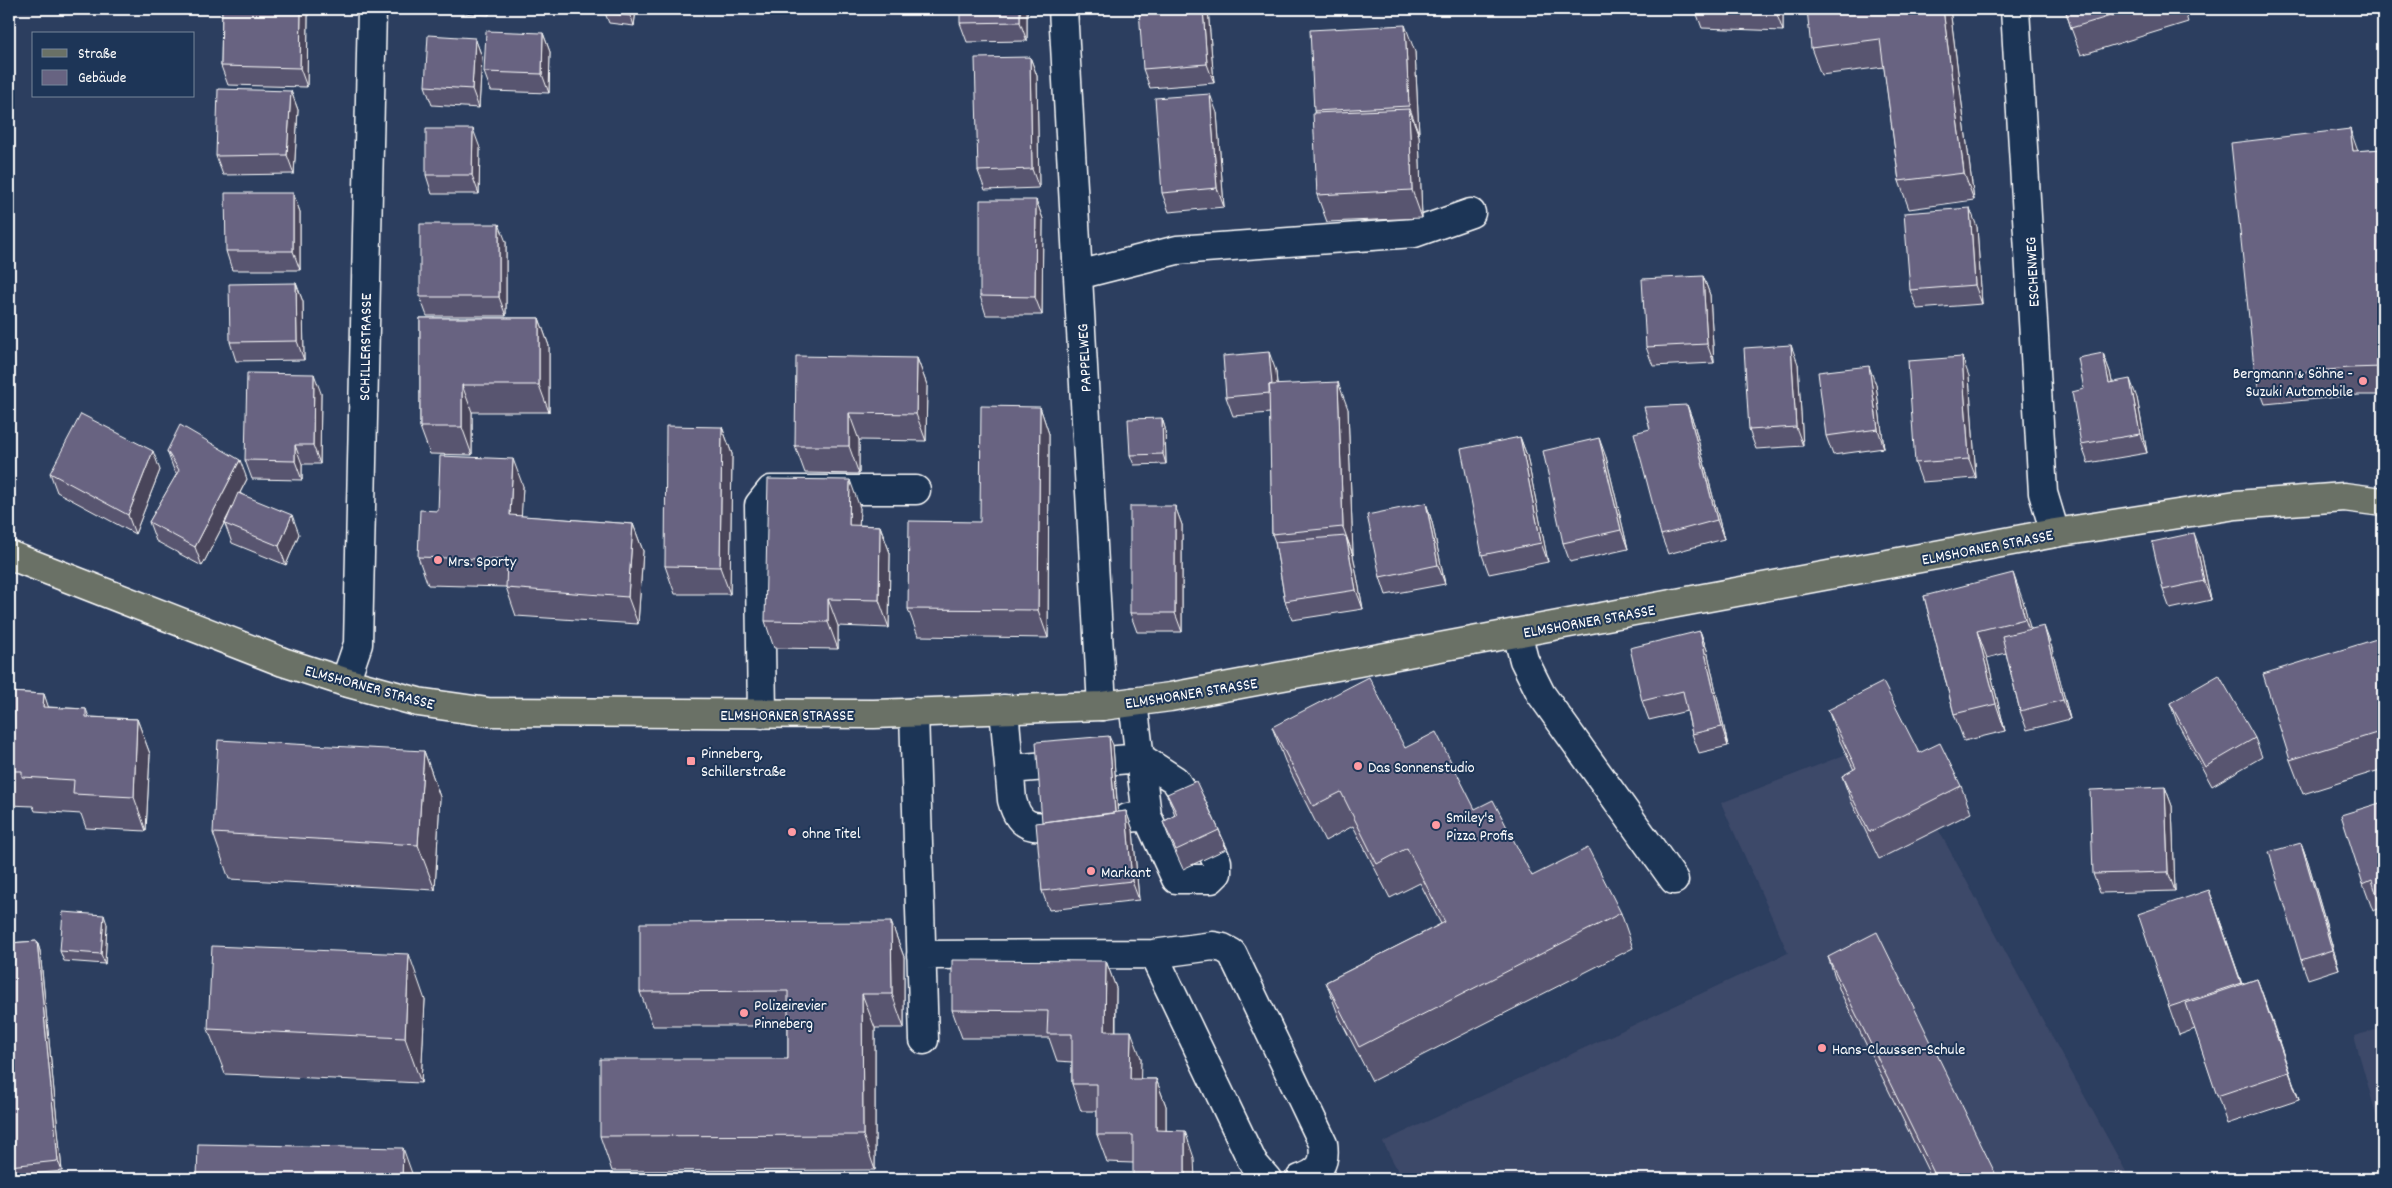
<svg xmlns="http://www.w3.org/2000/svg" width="2392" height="1188" font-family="Dekko,sans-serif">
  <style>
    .built { fill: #3e4969 }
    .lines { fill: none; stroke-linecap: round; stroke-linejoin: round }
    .minor-casing { stroke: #fff; stroke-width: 31 }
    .major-casing { stroke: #fff; stroke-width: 31 }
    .minor { stroke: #1d3557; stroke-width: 28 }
    .major { stroke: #6a7166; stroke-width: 28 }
    .wall { fill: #59556f; stroke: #fff }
    .shaded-wall { fill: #48455a; stroke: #fff }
    .building { fill: #676381; stroke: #fff }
    .poi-dot { fill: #ff9aa2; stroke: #1d3557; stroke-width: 2 }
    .labels { text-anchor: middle; stroke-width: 4; stroke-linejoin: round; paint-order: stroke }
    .street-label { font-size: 16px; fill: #fff; stroke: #1d3557 }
    .poi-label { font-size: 16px; fill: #fff; stroke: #1d3557; text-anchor: start }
  </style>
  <rect width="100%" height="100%" fill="#2c3e5f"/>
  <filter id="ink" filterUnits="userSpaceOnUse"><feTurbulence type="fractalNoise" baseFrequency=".02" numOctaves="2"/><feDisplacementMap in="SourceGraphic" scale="10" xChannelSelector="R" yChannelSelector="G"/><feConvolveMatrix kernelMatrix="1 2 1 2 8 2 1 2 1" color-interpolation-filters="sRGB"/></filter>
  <g filter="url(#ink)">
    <path class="built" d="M1888 738 2130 1179H1402L1383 1142 1788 953 1721 803Z
      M2383 1028V1139L2354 1036Z"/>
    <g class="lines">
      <g class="minor-casing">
        <path id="minor" d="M1063 9 1102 706
          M2015 9 2043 493 2055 533
          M1078 275 1177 250 1414 233 1471 213
          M1517 633 1524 660 1541 694 1674 880
          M345 682 358 644 372 9
          M1004 709 1012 800C1021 836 1042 826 1072 823
          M914 712 924 1040
          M762 714 759 505 771 490H916
          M1010 769 1141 758 1175 780 1191 805 1217 862V873L1211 879H1176L1147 816
          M1128 818 1147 816 1133 702
          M1153 954 1253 1163 1267 1179
          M921 955 1153 954 1213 946 1223 948 1232 953 1323 1143C1326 1164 1320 1172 1300 1179"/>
      </g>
      <g class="major-casing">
        <path id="major" d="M9 555 283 662 345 682 418 702 488 712 874 714 1102 706 1170 697 2055 533 2236 505 2344 497 2383 502"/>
      </g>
      <use href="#minor" class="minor"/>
      <use href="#major" class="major"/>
    </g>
    <path class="wall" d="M222 9H306L308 14 307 87 228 85 221 66Z
      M431 9H490L489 15 432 11Z
      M606 9H636L634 26 609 23 605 13Z
      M1027 9V41L967 42 960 23Z
      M1208 9 1214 83 1150 88 1143 69Z
      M1695 9H1783V31L1702 28Z
      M1950 9 1974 200 1909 209 1899 181 1884 67 1821 75 1811 48Z
      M2065 9H2184L2188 22 2081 55 2071 28Z
      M543 33 550 52 549 93 491 91 484 72Z
      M475 38 482 57 479 108 432 105 425 86Z
      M1415 52 1419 134H1418L1419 136 1422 218 1327 222 1317 195 1315 113 1314 111Z
      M1030 57 1037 76 1039 188 985 190 978 171Z
      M291 91 298 110 294 174 223 175 216 156Z
      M1217 113 1224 207 1169 212 1162 193Z
      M480 148 479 194H432L426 175Z
      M2383 149V395H2359L2265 404 2255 377 2358 151Z
      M293 193 300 212V270H232L226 251Z
      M1036 200 1043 219 1042 315H986L980 296Z
      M1977 227 1982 304 1917 309 1910 290Z
      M506 242V316H427L420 297Z
      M1703 276 1710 295 1714 363 1653 366 1646 347Z
      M296 283 303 302 304 360 236 361 230 342Z
      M420 318H539L549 346V412H472V455L430 454 420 427Z
      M2103 353 2110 372 2112 382 2137 398 2147 453 2088 463 2081 444 2084 389Z
      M917 358 927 385 926 441 859 440V474L805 473 795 446Z
      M1798 364 1803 446 1756 449 1749 430Z
      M1276 371 1277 384 1348 409 1353 555 1363 609 1292 620 1285 601 1275 542 1272 534 1270 413 1233 416 1226 397Z
      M1969 376 1976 478 1922 482 1915 463Z
      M1876 385 1884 448 1833 455 1826 436Z
      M321 393 320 464H302V480L252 479 245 460Z
      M1687 405 1694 424 1724 539 1668 554 1661 535 1650 429Z
      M1040 407 1049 434 1048 638 918 636 908 609 980 522Z
      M1162 418 1165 428 1166 464 1134 465 1130 455Z
      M722 427 732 454 730 594H675L665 566Z
      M1520 437 1527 456 1548 562 1489 574 1482 555Z
      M167 451 247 479 240 493 299 534 286 565 232 543 225 524 231 510 202 566 156 541 149 522 177 474 174 470Z
      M1606 457 1628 549 1570 562 1563 543Z
      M160 470 135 534 57 492 50 473Z
      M523 486 521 516 633 524 643 551 638 624 516 616 506 587 428 585 418 557 438 511Z
      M1426 503 1432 522 1445 584 1386 595 1380 577Z
      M1175 506 1182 525V632H1137L1130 613Z
      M860 508 859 525 880 526 890 553 889 628 838 626V649L774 648 765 621Z
      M2201 552 2211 600 2170 609 2163 590Z
      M1924 596 2023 601 2030 629 2051 645 2070 719 2027 730 2020 711 2006 653 1987 658 2005 731 1964 741 1954 714Z
      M1700 631 1707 650 1728 746 1699 753 1692 734 1687 711 1649 720 1642 701Z
      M2383 637V769L2303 794 2290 760Z
      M9 692 44 694 48 707 86 709 89 717 137 719 150 754 146 831 86 828 81 814 35 811 33 806 9 805Z
      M2170 703 2255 738 2262 757 2212 786 2177 722Z
      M1828 710 1919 753 1961 786 1971 813 1879 859 1852 803 1842 776 1854 770 1838 737Z
      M1272 727 1405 748 1475 809 1532 876 1621 913 1633 948 1372 1081 1339 1017 1326 982 1441 924 1420 883 1390 898 1353 826 1325 841 1285 761Z
      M1113 745 1118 812 1126 811 1133 830 1139 900 1049 910 1042 891V822Z
      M424 751 440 797 435 890 229 879 213 833Z
      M2165 787 2172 806 2175 891 2100 893 2093 874Z
      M1167 794 1219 830 1226 849 1183 869 1170 840 1163 822 1175 815Z
      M2383 802 2381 908 2373 911 2363 884Z
      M2301 843 2308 862 2339 969 2308 979 2301 960Z
      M2209 890 2242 984 2257 979 2299 1100 2227 1124 2195 1029 2179 1035 2169 1007Z
      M891 922 904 957V1028H875V1170L612 1171 600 1136 788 1059V1026H653L640 992Z
      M107 924 105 964 64 961 60 951Z
      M37 941 40 951 62 1171 9 1176V943Z
      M1828 957 1998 1179H1932L1840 991Z
      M1106 961 1116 988V1031L1141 1058 1140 1079H1156L1166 1106V1130L1194 1158 1133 1163 1107 1162 1097 1135V1111H1081L1072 1084V1062L1057 1061 1049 1038H962L952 1010Z
      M425 1000 421 1083 225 1074 208 1029Z"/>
    <path class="shaded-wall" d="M301 9H306L308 14 307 87 300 68Z
      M487 9H490L489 15Z
      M632 9H636L634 26 631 16Z
      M1020 9H1027V41L1020 22Z
      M1203 9H1208L1214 83 1207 64Z
      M1776 9H1783V31L1776 12Z
      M1943 9H1950L1974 200 1964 173Z
      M1405 25 1415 52 1419 134 1409 106Z
      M543 33 550 52 549 93 542 74Z
      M475 38 482 57 479 108 472 89Z
      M1030 57 1037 76 1039 188 1032 169Z
      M291 91 298 110 294 174 287 155Z
      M1210 94 1217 113 1224 207 1217 188Z
      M1409 109 1419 136 1422 218 1412 190Z
      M473 129 480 148 479 194 472 175Z
      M2350 129 2360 157 2353 151Z
      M293 193 300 212V270L293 251Z
      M1036 200 1043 219 1042 315 1035 297Z
      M1970 208 1977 227 1982 304 1975 285Z
      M499 224 506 242V316L499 297Z
      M1703 276 1710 295 1714 363 1707 344Z
      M296 283 303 302 304 360 297 341Z
      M539 318 549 346V412L539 385Z
      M1791 345 1798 364 1803 446 1796 427Z
      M1269 352 1276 371 1279 412 1272 393Z
      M2103 353 2110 372 2116 402 2109 383Z
      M1962 357 1969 376 1976 478 1969 459Z
      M917 358 927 385 926 441 916 414Z
      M1869 366 1876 385 1884 448 1878 429Z
      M314 374 321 393 320 464 313 445Z
      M2130 379 2137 398 2147 453 2140 434Z
      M1338 382 1348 409 1353 555 1343 527Z
      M462 385 472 412V455L462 427Z
      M9 404 11 425 9 419Z
      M1687 405 1694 424 1724 539 1717 520Z
      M1040 407 1049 434 1048 638 1038 610Z
      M849 413 859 440V474L849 446Z
      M1162 418 1165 428 1166 464 1163 454Z
      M722 427 732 454 730 594 720 567Z
      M1520 437 1527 456 1548 562 1541 543Z
      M1599 438 1606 457 1628 549 1621 530Z
      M295 445 302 464V480L295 461Z
      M153 451 160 470 135 534 128 515Z
      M513 459 523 486 520 542 510 515Z
      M240 460 247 479 202 566 195 547Z
      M850 480 860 508 858 552 849 525Z
      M1426 503 1432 522 1445 584 1438 565Z
      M1175 506 1182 525V632L1175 613Z
      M292 515 299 534 286 565 279 546Z
      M633 524 643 551 638 624 628 597Z
      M880 526 890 553 889 628 879 600Z
      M2194 533 2201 552 2211 600 2204 581Z
      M1346 536 1353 555 1363 609 1356 590Z
      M2013 573 2023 601 2035 646 2025 619Z
      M828 599 838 626V649L828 622Z
      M2044 626 2051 645 2070 719 2063 700Z
      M1700 631 1707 650 1728 746 1722 727Z
      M1977 631 1987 658 2005 731 1996 704Z
      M44 694 56 729 43 707Z
      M137 719 150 754 146 831 134 797Z
      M1109 736 1113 745 1119 832 1116 823Z
      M424 751 440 797 435 890 418 845Z
      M2165 787 2172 806 2175 891 2168 872Z
      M1126 811 1133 830 1139 900 1132 881Z
      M2301 843 2308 862 2339 969 2332 950Z
      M2209 890 2219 918 2251 1011 2241 983Z
      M104 915 107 924 105 964 101 954Z
      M891 922 904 957V1028L892 994Z
      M37 941 40 951 62 1171 58 1161Z
      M409 954 425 1000 421 1083 405 1038Z
      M1106 961 1116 988 1115 1058 1105 1031Z
      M2257 979 2267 1006 2299 1100 2289 1072Z
      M862 994 875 1028V1170L863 1135Z
      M1131 1031 1141 1058 1140 1106 1130 1079Z
      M1156 1079 1166 1106V1158L1156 1130Z
      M1185 1131 1194 1158 1195 1179H1185Z
      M403 1148 414 1179H402Z"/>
    <path class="building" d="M222 9H301L300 68 221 66Z
      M606 9H632L631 16 605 13Z
      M960 9H1020V22L960 23Z
      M1139 9H1203L1207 64 1143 69Z
      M1695 9H1776V12Z
      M1807 9H1943L1964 173 1899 181 1880 39 1811 48Z
      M2065 9H2134L2071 28Z
      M1405 25 1409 106 1314 111 1310 30Z
      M486 31 543 33 542 74 484 72Z
      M428 35 475 38 472 89 425 86Z
      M1030 57 1032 169 978 171 975 58Z
      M218 89 291 91 287 155 216 156Z
      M1210 94 1217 188 1162 193 1155 98Z
      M1409 109 1412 190 1317 195 1313 113Z
      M426 129H473L472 175H426Z
      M2350 129 2353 151 2383 149V367L2349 368 2255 377 2231 143Z
      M225 193H293V251H226Z
      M980 200H1036L1035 297 980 296Z
      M1970 208 1975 285 1910 290 1904 213Z
      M420 224H499V297H420Z
      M1703 276 1707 344 1646 347 1642 279Z
      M296 283 297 341 230 342 229 284Z
      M420 318H539V385H462V427H420Z
      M1791 345 1796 427 1749 430 1744 348Z
      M1269 352 1272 384 1269 385 1270 393 1226 397 1223 356Z
      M2103 353 2109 383 2130 379 2140 434 2081 444 2072 392 2084 389 2078 358Z
      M796 356 917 358 916 414 849 413V446H795Z
      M1962 357 1969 459 1915 463 1908 361Z
      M1869 366 1878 429 1826 436 1818 372Z
      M247 373 314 374 313 445H295V461L245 460Z
      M1338 382 1343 527 1272 534 1269 385Z
      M1687 405 1717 520 1661 535 1634 433 1650 429 1644 407Z
      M981 406 1040 407 1038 610 908 609 909 521 980 522Z
      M81 414 153 451 128 515 50 473Z
      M1162 418 1163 454 1130 455 1128 419Z
      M180 425 240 460 195 547 149 522 179 470 167 451Z
      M666 426 722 427 720 567 665 566Z
      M1520 437 1541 543 1482 555 1461 449Z
      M1599 438 1621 530 1563 543 1543 451Z
      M440 456 513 459 510 515 633 524 628 597 506 588 507 560 418 557 420 510 438 511Z
      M768 479 850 480 849 525 880 526 879 600 828 599V622L765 621Z
      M238 493 292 515 279 546 225 524Z
      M1426 503 1438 565 1380 577 1367 515Z
      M1130 506H1175V613H1130Z
      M2194 533 2204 581 2163 590 2152 542Z
      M1346 536 1356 590 1285 601 1275 542Z
      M2013 573 2025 619 1977 631 1996 704 1954 714 1924 596Z
      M2044 626 2063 700 2020 711 2002 636Z
      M1700 631 1722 727 1692 734 1683 691 1642 701 1630 648Z
      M2383 637V731L2290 760 2263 674Z
      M2219 675 2255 738 2205 767 2170 703Z
      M1369 677 1405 748 1436 732 1475 809 1493 800 1532 876 1588 848 1621 913 1359 1047 1326 982 1445 922 1407 848 1377 864 1341 792 1313 806 1272 727Z
      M1883 682 1919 753 1940 743 1961 786 1869 832 1842 776 1856 768 1828 710Z
      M9 692 44 694 43 707 86 709V717L137 719 134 797 73 794 74 780 22 777V771H9Z
      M1109 736 1115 813 1042 822 1036 742Z
      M218 740 424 751 418 845 213 833Z
      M1196 781 1219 830 1176 850 1163 822 1177 814 1167 794Z
      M2165 787 2168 872 2093 874 2090 790Z
      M2383 802V915L2372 880 2363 884 2341 815Z
      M1126 811 1132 881 1042 891 1036 823Z
      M2301 843 2332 950 2301 960 2269 852Z
      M2209 890 2241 983 2169 1007 2138 914Z
      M63 912 104 915 101 954 60 951Z
      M891 922 892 994H862L863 1135 600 1136V1059H788V991L640 992V923Z
      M1877 932 1998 1179H1937L1828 957Z
      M37 941 58 1161 9 1166V943Z
      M212 946 409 954 405 1038 208 1029Z
      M952 960 1106 961 1105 1031H1131L1130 1079H1156V1130L1185 1131V1179H1133V1135H1097V1084H1072V1034H1047L1048 1011 952 1010Z
      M2257 979 2289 1072 2217 1096 2186 1003Z
      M198 1144 403 1148 402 1179H197Z
      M2122 1172 2125 1179H2106Z"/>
  </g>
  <g class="poi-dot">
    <circle cx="2363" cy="381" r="5"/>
    <circle cx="438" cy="560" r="5"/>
    <rect x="686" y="756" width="10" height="10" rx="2.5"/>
    <circle cx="1358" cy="766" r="5"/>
    <circle cx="1436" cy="825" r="5"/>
    <circle cx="792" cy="832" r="5"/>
    <circle cx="1091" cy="871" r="5"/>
    <circle cx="744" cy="1013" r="5"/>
    <circle cx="1822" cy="1048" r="5"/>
  </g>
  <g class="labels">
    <g class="street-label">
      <text transform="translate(2031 272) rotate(-93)" y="6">ESCHENWEG</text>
      <text transform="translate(364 347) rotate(-89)" y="6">SCHILLERSTRASSE</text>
      <text transform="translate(1083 358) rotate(-93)" y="6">PAPPELWEG</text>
      <text transform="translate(1987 546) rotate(-11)" y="6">ELMSHORNER STRASSE</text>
      <text transform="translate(1589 620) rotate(-10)" y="6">ELMSHORNER STRASSE</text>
      <text transform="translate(370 686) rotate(15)" y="6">ELMSHORNER STRASSE</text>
      <text transform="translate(1191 692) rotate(-9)" y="6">ELMSHORNER STRASSE</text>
      <text x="787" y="720">ELMSHORNER STRASSE</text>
    </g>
    <g class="poi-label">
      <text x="2353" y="378" text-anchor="end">Bergmann &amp; Söhne -<tspan x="2353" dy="18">Suzuki Automobile</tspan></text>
      <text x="448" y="566">Mrs. Sporty</text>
      <text x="701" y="758">Pinneberg,<tspan x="701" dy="18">Schillerstraße</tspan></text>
      <text x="1368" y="772">Das Sonnenstudio</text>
      <text x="1446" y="822">Smiley's<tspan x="1446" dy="18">Pizza Profis</tspan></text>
      <text x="802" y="838">ohne Titel</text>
      <text x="1101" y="877">Markant</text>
      <text x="754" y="1010">Polizeirevier<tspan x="754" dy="18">Pinneberg</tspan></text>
      <text x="1832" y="1054">Hans-Claussen-Schule</text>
    </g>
  </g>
  <rect width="2392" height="1188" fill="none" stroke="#1d3557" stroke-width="30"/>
  <rect x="15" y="15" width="2362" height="1158" fill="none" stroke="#fff" stroke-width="2" filter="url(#ink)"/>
  <rect x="32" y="32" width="162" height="65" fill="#1d3557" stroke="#77869a"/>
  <rect x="42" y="49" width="25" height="8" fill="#6a7166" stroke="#77869a"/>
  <text x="78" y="58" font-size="15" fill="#ffffff">Straße</text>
  <rect x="42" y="70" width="25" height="15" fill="#676381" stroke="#77869a"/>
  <text x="78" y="82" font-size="15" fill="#ffffff">Gebäude</text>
</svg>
